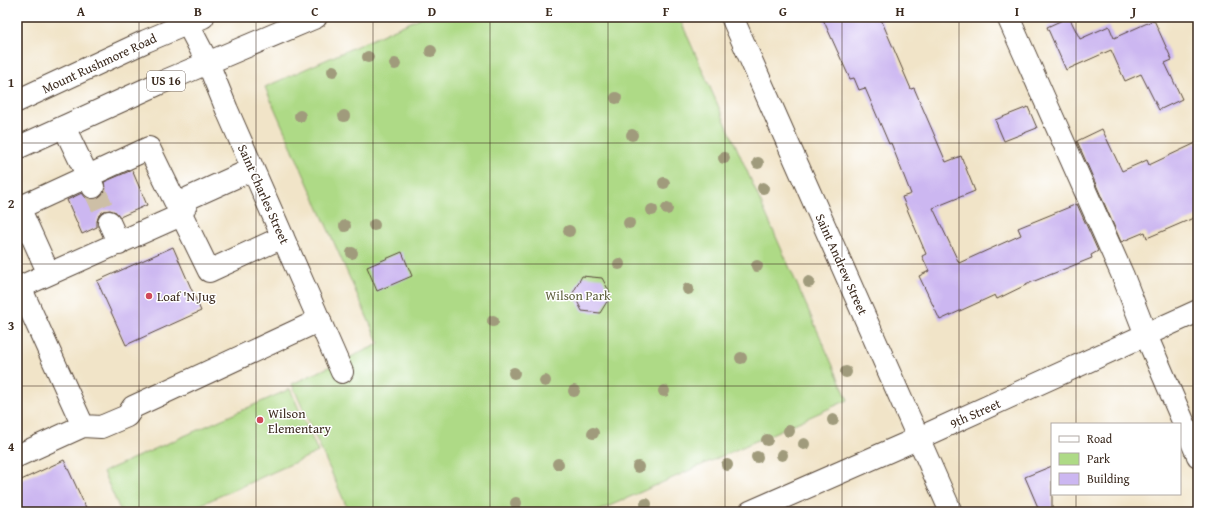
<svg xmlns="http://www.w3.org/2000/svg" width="1215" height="529" font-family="'Gentium Book Plus',serif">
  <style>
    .green { fill: #aeda86; stroke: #748252 }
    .building { fill: #ccb7f1 }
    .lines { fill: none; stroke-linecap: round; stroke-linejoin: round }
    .minor-tunnel { stroke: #cdbfa6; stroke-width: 22; stroke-dasharray: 22 11; stroke-linecap: butt }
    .minor-casing { stroke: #564638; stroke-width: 24 }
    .highway-casing { stroke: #564638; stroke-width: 24 }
    .minor { stroke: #fff; stroke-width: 22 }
    .highway { stroke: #fff; stroke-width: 22 }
    .tree { fill: #a09b7c }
    .grid { fill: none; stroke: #3b2a1e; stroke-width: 1; stroke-opacity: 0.55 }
    .poi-dot { fill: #d1495b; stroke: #fff; stroke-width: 1.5 }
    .labels { text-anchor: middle; stroke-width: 3; stroke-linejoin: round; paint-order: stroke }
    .shield { fill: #fff; stroke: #766a62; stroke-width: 1 }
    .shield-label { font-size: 12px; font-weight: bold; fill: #3b2a1e }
    .street-label { font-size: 13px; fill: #3b2a1e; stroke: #fff }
    .park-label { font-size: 13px; fill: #5e5f3d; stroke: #fff }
    .poi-label { font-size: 13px; fill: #3b2a1e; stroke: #fff; text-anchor: start }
    .neatline { fill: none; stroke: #3b2a1e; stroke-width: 1.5 }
    .grid-label { font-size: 13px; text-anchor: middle; font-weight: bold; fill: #3b2a1e }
  </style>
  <rect width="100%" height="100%" fill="#fff"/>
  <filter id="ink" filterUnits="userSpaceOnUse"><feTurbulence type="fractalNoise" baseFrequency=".025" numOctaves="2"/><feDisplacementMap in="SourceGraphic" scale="8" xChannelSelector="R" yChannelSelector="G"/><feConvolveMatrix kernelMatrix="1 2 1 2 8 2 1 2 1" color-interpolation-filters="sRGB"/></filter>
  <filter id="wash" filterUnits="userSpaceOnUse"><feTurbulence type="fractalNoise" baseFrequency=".012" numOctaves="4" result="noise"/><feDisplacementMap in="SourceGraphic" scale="16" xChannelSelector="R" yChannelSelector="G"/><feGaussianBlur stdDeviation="0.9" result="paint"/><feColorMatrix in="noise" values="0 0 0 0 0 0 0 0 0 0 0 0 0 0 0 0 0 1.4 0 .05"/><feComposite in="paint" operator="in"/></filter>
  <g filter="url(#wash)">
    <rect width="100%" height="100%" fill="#f1e4c8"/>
    <path class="green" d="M422 17H679L848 400 596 512H349L292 384 379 344 265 87Z
      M290 389 318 452 184 512H121L103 472Z"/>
    <g id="blocks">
      <path class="building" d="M822 17H880L911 89 914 88 946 162 961 156 975 191 933 208 959 263 1021 235 1018 228 1077 204 1098 251 1091 255 1092 258 1032 282 997 299 995 295 940 320 919 276 929 271 922 256 926 254 902 197 911 194 891 143 889 144 865 88 859 90 854 78 850 79Z
        M1069 17 1080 39 1109 26 1114 38 1154 20 1172 60 1165 63 1182 99 1159 110 1141 74 1125 81 1111 50 1066 70 1047 27Z
        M1028 107 1037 128 1004 141 995 120Z
        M1102 129 1122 171 1147 160 1149 165 1198 142V216L1147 238 1145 232 1121 242 1077 141Z
        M132 170 147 205 120 217 116 212 110 210 104 211 99 215 97 221V227L82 234 67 200 82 193 86 198 92 199 98 198 104 194 105 188 104 182Z
        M173 247 201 311 126 345 97 281Z
        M402 252 412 276 377 291 367 267Z
        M582 276 602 278 608 289 611 295 600 313 582 311 573 293Z
        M64 460 88 512H17V482Z
        M1052 466V512H1040L1025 477Z"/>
    </g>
  </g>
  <g filter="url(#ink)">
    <use href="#blocks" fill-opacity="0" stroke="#564638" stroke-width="1"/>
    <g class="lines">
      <path class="minor-tunnel" d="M93 187 109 222"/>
      <g class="minor-casing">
        <path id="minor" d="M184 17 208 63 227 110 342 372
          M732 17 951 512
          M1008 17 1123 276 1146 335 1198 456
          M64 127 93 187
          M17 203 49 274 20 287 83 426
          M19 208 149 148 209 271 283 237
          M109 222 119 244
          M49 274 181 215 189 198 253 169
          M17 456 83 426 101 427 127 416 133 407 320 320
          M750 512 919 438 1198 311"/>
      </g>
      <g class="highway-casing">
        <path id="highway" d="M17 101 146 41 203 17
          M17 148 158 84 316 17"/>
      </g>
      <use href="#minor" class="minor"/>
      <use href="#highway" class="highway"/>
    </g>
    <g class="tree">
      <circle cx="431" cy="51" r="6"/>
      <circle cx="368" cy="57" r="6"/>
      <circle cx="395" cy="64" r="6"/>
      <circle cx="333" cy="71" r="6"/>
      <circle cx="616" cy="98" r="6"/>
      <circle cx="300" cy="116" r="6"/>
      <circle cx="344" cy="116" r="6"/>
      <circle cx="632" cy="135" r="6"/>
      <circle cx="724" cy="158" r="6"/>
      <circle cx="758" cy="163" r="6"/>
      <circle cx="664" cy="183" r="6"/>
      <circle cx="763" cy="188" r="6"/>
      <circle cx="667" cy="209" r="6"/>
      <circle cx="652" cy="210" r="6"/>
      <circle cx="629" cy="223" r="6"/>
      <circle cx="374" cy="225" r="6"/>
      <circle cx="345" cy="226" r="6"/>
      <circle cx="569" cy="231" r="6"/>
      <circle cx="352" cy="253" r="6"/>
      <circle cx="619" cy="264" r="6"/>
      <circle cx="757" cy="266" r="6"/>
      <circle cx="809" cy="282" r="6"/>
      <circle cx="688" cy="289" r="6"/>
      <circle cx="493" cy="321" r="6"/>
      <circle cx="741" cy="358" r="6"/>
      <circle cx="846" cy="372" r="6"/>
      <circle cx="514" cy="373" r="6"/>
      <circle cx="545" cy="381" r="6"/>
      <circle cx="574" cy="391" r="6"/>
      <circle cx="664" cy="391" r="6"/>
      <circle cx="833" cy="420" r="6"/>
      <circle cx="789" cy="431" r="6"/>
      <circle cx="593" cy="433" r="6"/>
      <circle cx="767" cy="440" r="6"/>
      <circle cx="804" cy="444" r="6"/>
      <circle cx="782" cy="455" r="6"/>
      <circle cx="757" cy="457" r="6"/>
      <circle cx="558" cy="464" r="6"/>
      <circle cx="727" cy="465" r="6"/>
      <circle cx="638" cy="467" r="6"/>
      <circle cx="516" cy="503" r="6"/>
      <circle cx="646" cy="504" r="6"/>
    </g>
  </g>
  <path class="grid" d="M139 17V512M256 17V512M373 17V512M490 17V512M608 17V512M725 17V512M842 17V512M959 17V512M1076 17V424M17 143H1198M17 264H1198M17 386H1198M1076 494V512"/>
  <g class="poi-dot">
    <circle cx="149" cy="296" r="4"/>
    <circle cx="260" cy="420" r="4"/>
  </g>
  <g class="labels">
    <rect class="shield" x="147" y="71" width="38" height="20" rx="3"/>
    <g class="shield-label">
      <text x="166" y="85">US 16</text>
    </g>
    <g class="street-label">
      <text transform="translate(99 63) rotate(-25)" y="5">Mount Rushmore Road</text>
      <text transform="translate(264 194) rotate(66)" y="5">Saint Charles Street</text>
      <text transform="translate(842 264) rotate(66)" y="5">Saint Andrew Street</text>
      <text transform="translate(975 413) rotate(-24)" y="5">9th Street</text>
    </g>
    <g class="park-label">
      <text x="578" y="300">Wilson Park</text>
    </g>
    <g class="poi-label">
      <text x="157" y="301">Loaf 'N Jug</text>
      <text x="268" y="418">Wilson<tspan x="268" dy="15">Elementary</tspan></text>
    </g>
  </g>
  <rect width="1215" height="529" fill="none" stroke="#fff" stroke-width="44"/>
  <rect x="1051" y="423" width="130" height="72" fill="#ffffff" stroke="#b1aaa5"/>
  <rect x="1059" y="436" width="20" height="6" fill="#ffffff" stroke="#b1aaa5"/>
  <text x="1087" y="443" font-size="12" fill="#3b2a1e">Road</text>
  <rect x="1059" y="453" width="20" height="12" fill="#aeda86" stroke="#b1aaa5"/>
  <text x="1087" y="463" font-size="12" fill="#3b2a1e">Park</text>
  <rect x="1059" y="473" width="20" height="12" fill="#ccb7f1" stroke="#b1aaa5"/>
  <text x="1087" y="483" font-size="12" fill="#3b2a1e">Building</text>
  <rect x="22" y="22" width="1171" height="485" class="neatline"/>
  <g class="grid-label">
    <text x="81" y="16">A</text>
    <text x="198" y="16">B</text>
    <text x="315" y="16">C</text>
    <text x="432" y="16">D</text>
    <text x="549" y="16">E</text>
    <text x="666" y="16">F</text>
    <text x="783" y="16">G</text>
    <text x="900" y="16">H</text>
    <text x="1017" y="16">I</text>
    <text x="1134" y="16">J</text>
    <text x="11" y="87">1</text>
    <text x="11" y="208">2</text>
    <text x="11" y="330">3</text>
    <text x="11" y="451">4</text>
  </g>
</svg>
